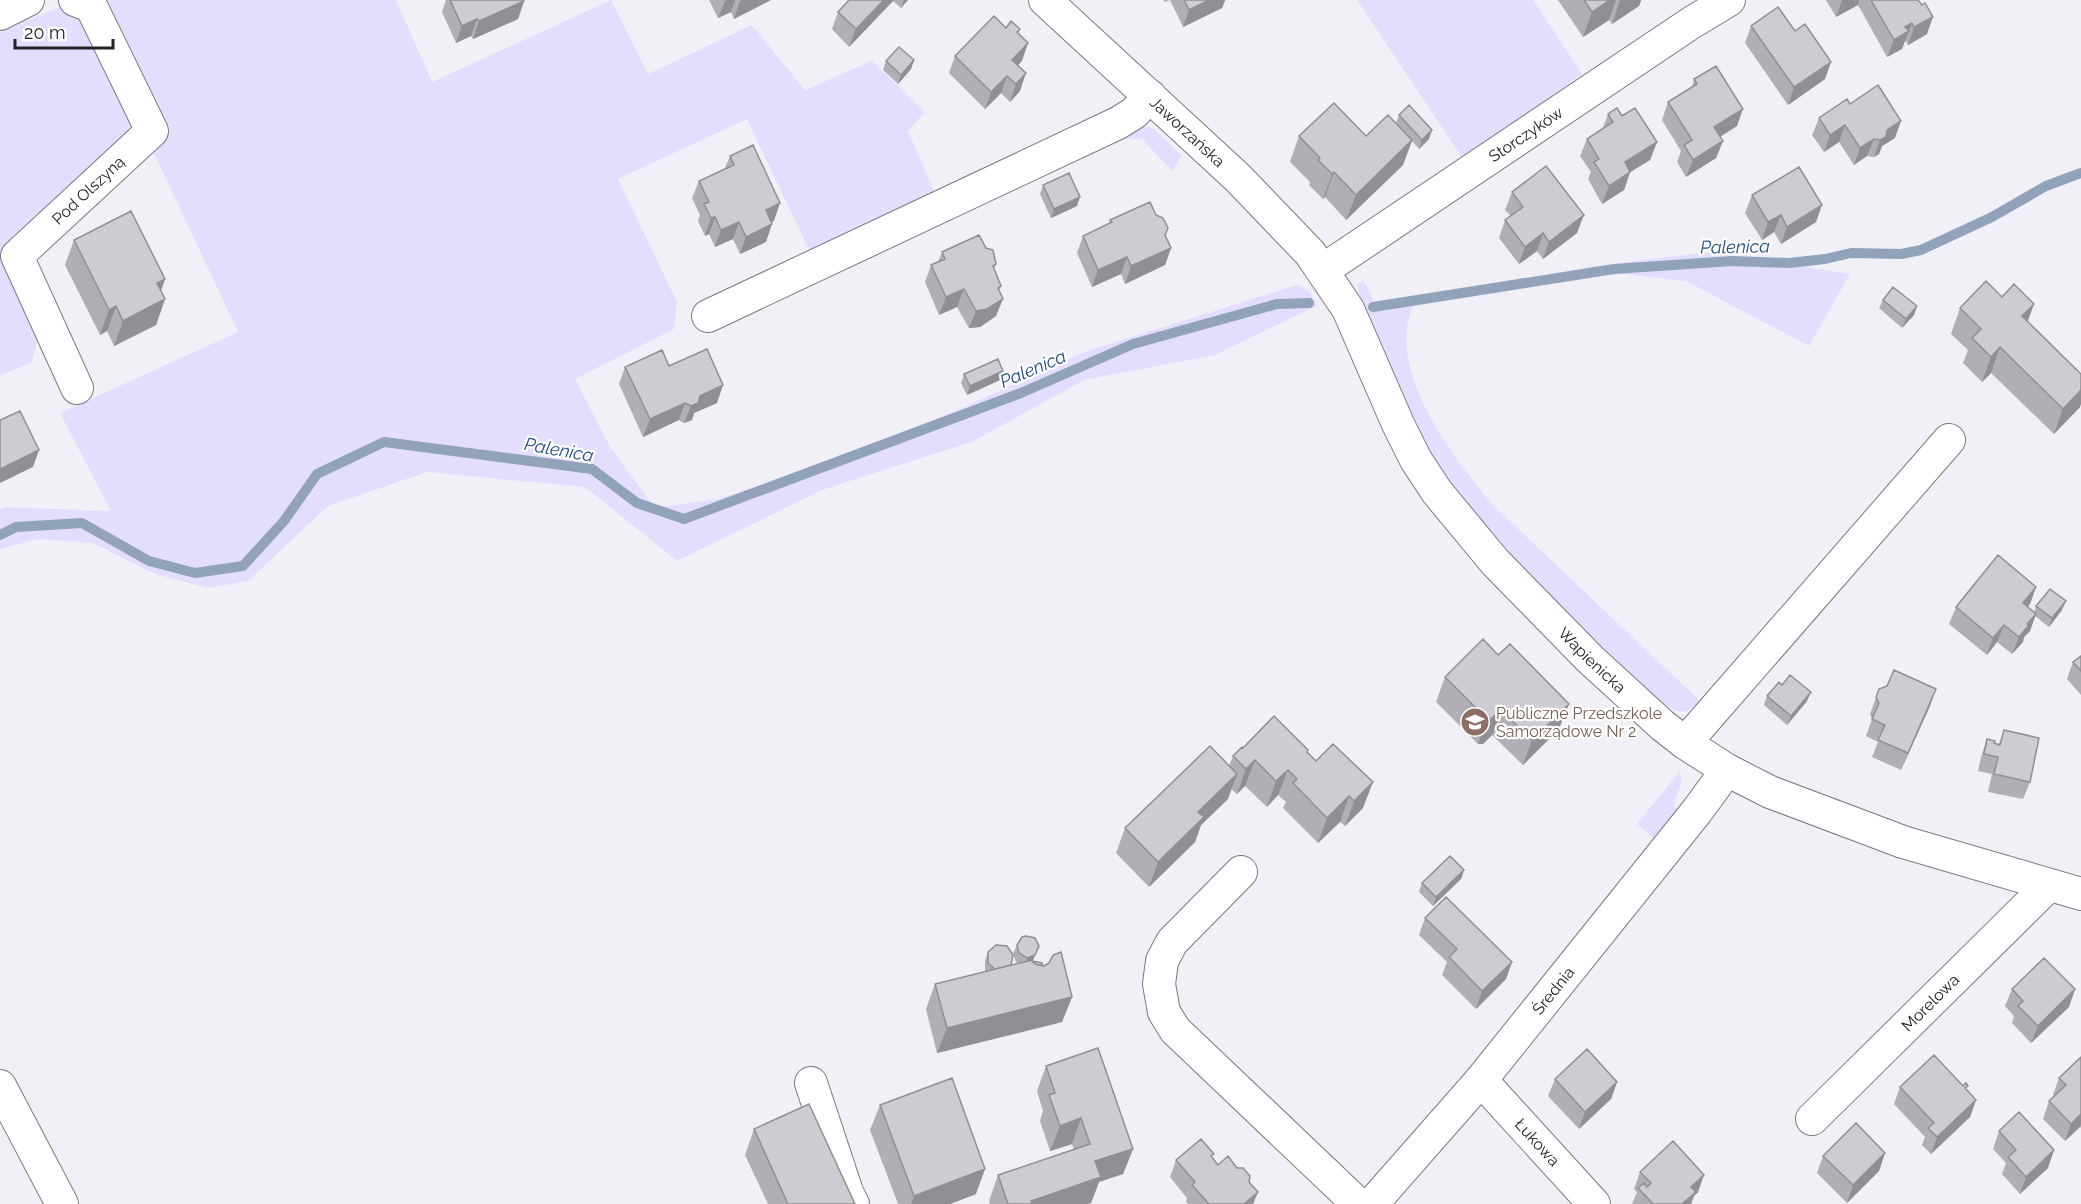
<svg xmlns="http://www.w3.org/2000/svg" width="2081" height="1204" font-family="Raleway,sans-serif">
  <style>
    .green { fill: #e4defe }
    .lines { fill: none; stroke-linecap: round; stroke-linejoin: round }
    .stream { stroke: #91a3bb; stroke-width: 10 }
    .minor-casing { stroke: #7a7980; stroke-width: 34 }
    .minor { stroke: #fff; stroke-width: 32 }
    .wall { fill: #b1afb5 }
    .shaded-wall { fill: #908f94 }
    .building { fill: #ceccd3; stroke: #908f94; stroke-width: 1.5 }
    .labels { text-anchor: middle; stroke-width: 4.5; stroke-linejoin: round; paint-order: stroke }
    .street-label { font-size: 16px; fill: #222225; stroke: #fff }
    .education-label { font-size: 16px; fill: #785e54; stroke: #fff; text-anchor: start }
    .water-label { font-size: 18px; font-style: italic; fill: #204c7e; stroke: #fff }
  </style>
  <rect width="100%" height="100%" fill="#f1f0f7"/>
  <path class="green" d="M107 0H396L432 82 611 0 648 74 752 25 805 90 872 61 925 112 908 131 935 193 810 252 747 119 618 179 677 302 674 329 575 379 610 447 655 508 718 499 817 466 960 409 1084 352 1297 285 1308 290 1318 305 1215 355 1084 380 974 441 822 490 677 561 585 487 427 472 328 506 248 581 208 588 155 574 93 543 38 539 0 549V509L4 507 111 511 60 413 238 332 151 147 170 128Z
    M1357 0H1533L1582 74 1463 159Z
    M62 6 86 16 134 128 13 236 4 248V260L38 337 32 362 0 376V32Z
    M1140 126 1153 128 1182 156 1172 171 1142 139H1122L1120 136Z
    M1708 252 1850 274 1809 346 1686 281 1614 273 1534 285 1533 278 1626 262Z
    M1363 280 1378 309 1415 303C1381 366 1455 460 1494 506L1699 700C1687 717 1679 713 1662 704 1619 663 1576 622 1534 580 1499 544 1463 508 1437 465 1403 409 1379 347 1357 286Z
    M1680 771 1682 782 1673 806 1680 811 1662 836 1654 839 1637 824Z"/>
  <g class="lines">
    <path class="stream" d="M1373 307 1614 269 1732 261 1789 263 1825 259 1851 253 1901 254 1921 250 1992 217 2046 186 2081 173
      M0 535 16 527 82 523 149 561 195 573 243 566 284 521 317 474 384 442 592 469 637 503 684 519 1021 393 1133 344 1277 304 1309 303"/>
    <g class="minor-casing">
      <g id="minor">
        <path d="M75 0 91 6 152 131 17 256 77 388"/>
        <path id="s1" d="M1045 0 1238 178 1310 253 1348 309 1398 424 1416 460 1437 492 1495 562 1590 659 1662 725 1685 743 1727 770 1770 792 1903 842 2081 894"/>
        <path d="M0 14 28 0"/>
        <path id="s2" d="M1323 270 1691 23 1729 0"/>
        <path d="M708 316 1118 123 1134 113 1150 96"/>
        <path d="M1685 743 1949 440"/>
        <path d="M1241 872 1172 942 1162 961 1159 984 1164 1012 1175 1030 1358 1204"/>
        <path id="s3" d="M1481 1080 1594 1204"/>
        <path d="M811 1083 847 1192 853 1204"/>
        <path d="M0 1086 62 1204"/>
        <path id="s4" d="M1812 1119 2049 885"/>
        <path id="s5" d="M1372 1204 1481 1080 1697 811 1727 770"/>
      </g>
    </g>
    <use href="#minor" class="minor"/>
  </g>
  <path class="wall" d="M446 0H523L524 1 518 19 473 39 471 36 456 43 442 12Z
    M709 0H771L734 19 731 12 718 18Z
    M849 0H908L901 8 893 1 849 47 832 29 838 12Z
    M1163 0H1225L1222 8 1183 27 1170 0 1165 2Z
    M1558 0H1641L1639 6 1612 24 1609 20 1583 37Z
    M1826 0H1918L1927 34 1908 45 1905 40 1902 49 1887 57 1858 5 1836 17Z
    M1751 26 1795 31 1825 79 1788 105 1745 43Z
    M1006 28 1020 29 1018 34 1022 61 1018 65 1020 91 1010 102 1001 93 985 109 949 73 955 56Z
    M914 60 911 69 898 84 883 70 886 61Z
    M1694 79 1737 126 1720 137 1723 141 1716 158 1686 177 1677 162 1681 151 1662 120 1668 102 1692 87Z
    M1850 104 1895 138 1882 146 1879 154 1874 157 1867 156 1854 165 1839 142 1824 152 1812 135 1819 118Z
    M1608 114 1622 116 1657 142 1650 160 1630 172 1624 190 1602 204 1588 179 1591 172 1580 156 1587 139 1603 128Z
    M1399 115 1429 139 1419 149 1412 141 1403 165 1346 220 1325 197 1323 199 1309 185 1310 182 1290 162 1299 136H1366L1396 123Z
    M730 156 774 221 771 222 766 242 740 254 733 239 715 247 709 234 705 236 698 221 700 215 692 198 699 181 725 168Z
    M1043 185 1077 206 1051 218 1040 194Z
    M1512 192 1577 233 1543 259 1537 251 1519 264 1499 238 1505 220 1511 216 1505 210Z
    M1752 195 1816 222 1781 244 1774 232 1762 240 1745 213Z
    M1110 220 1165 235 1171 248 1165 265 1125 284 1121 274 1092 287 1077 253 1083 236 1109 224Z
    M74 240 165 279 161 291 165 299 156 325 114 346 107 331 100 335 65 265Z
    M986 248 996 264 994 269 1001 286 999 291 996 316 980 327 969 328 957 307 939 315 925 282 931 265 938 262 942 252Z
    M2002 297 2028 322 2080 407 2054 434 1991 373 1982 382 1963 363 1968 350 1951 334 1960 308Z
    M1883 300 1917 306 1914 315 1902 328 1879 308Z
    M669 366 717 403 694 413 692 420 684 423 679 420 643 437 619 384 625 367Z
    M964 374 1000 380 967 395 961 383Z
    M2036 587 2030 604 2028 607 2034 612 2036 606 2062 610 2049 627 2035 616 2030 631 2024 637 2023 642 2012 654 1997 642 1987 655 1949 624 1956 607Z
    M1498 655 1559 729 1523 765 1492 735 1483 744H1478L1436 702 1445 677Z
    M2081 656V695L2067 679 2073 662Z
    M1782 685 1807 701 1787 725 1764 705 1767 696Z
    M1879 689 1930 706 1901 770 1872 757 1878 742 1866 736 1872 719 1870 714Z
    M2004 730 2030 782 2023 799 1988 792 1992 774 1978 771 1981 757 1987 739 1994 743 1999 744Z
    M1243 748 1308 753 1363 808 1345 826 1340 822 1318 843 1283 808 1286 802 1278 795 1267 807 1245 786 1237 794 1231 789 1228 799 1201 825 1195 842 1149 887 1116 853 1125 828 1229 766 1233 756Z
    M1464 870 1461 879 1433 906 1419 892 1422 883Z
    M1425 918 1512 962 1506 979 1476 1009 1442 975 1447 962 1419 935Z
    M1017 945 1033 961 1043 966 1072 997 1062 1022 937 1053 926 1009 935 984 985 972V961L988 952 1011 965 1018 963 1016 962 1013 954Z
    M2012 989H2075L2069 1007 2031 1043 2012 1023 2014 1016 2005 1006Z
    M2081 1057V1128L2080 1127 2065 1141 2043 1119 2049 1101 2054 1096 2053 1095 2059 1078Z
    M1046 1066 1133 1149 1123 1174 1099 1182 1091 1203 1087 1204H990L989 1201 998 1175 1074 1150 1072 1144 1050 1151 1040 1121 1043 1111 1037 1091Z
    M1555 1079 1617 1082 1611 1099 1579 1129 1548 1096Z
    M1900 1087 1967 1090 1976 1100 1970 1117 1931 1154 1922 1145 1925 1137 1894 1104Z
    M880 1105 976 1194 950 1204H898L870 1130Z
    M754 1129 855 1204H768L745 1155Z
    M1999 1131 2048 1168 2020 1194 2002 1174 2006 1163 1993 1149Z
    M1885 1153 1879 1171 1847 1203 1817 1173 1823 1156Z
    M1212 1158 1218 1165 1249 1182 1258 1192 1253 1204H1188L1186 1202 1187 1198 1170 1177 1176 1160Z
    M1640 1172 1698 1192 1694 1196 1691 1204H1632L1637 1192 1634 1189Z"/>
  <path class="shaded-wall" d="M727 0H735L731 12 718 18 725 1Z
    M743 0H771L734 19 740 1Z
    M884 0H894L849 47 856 29Z
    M904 0H908L901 8Z
    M1209 0H1225L1222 8 1183 27 1189 10Z
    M1610 0H1616L1609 20 1583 37 1592 12Z
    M1620 0H1641L1639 6 1612 24Z
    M1842 0H1859L1858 5 1836 17Z
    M524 1 518 19 473 39 479 21Z
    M1933 17 1927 34 1908 45 1914 27Z
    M477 19 471 36 456 43 462 26Z
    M1912 23 1902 49 1887 57 1894 40 1905 27Z
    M1028 43 1022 61 1006 77 1012 60Z
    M914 60 911 69 898 84 901 75Z
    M1831 62 1825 79 1788 105 1794 87Z
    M1026 73 1020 91 1010 102 1016 84Z
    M1007 76 1001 93 985 109 991 92Z
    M1743 109 1737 126 1708 144 1714 127Z
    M1901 121 1895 138 1882 146 1879 154 1874 157 1880 140 1887 130Z
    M1845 125 1839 142 1824 152 1830 135Z
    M1432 130 1429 139 1419 149 1422 140Z
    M1874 139 1867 156 1854 165 1860 148Z
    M1412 140 1403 165 1346 220 1356 195Z
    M1723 141 1716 158 1686 177 1693 160Z
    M1657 142 1650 160 1619 179 1625 162Z
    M1334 172 1325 197 1323 199 1332 174Z
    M1630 172 1624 190 1602 204 1609 186Z
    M1080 197 1077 206 1051 218 1054 209Z
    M780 203 774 221 759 227 766 210Z
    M1822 205 1816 222 1781 244 1787 227Z
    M1584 215 1577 233 1543 259 1549 242Z
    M1781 215 1774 232 1762 240 1768 222Z
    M715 217 709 234 705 236 711 218Z
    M739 222 733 239 715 247 721 230Z
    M772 224 766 242 740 254 746 237Z
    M1543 233 1537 251 1519 264 1525 247Z
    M1171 248 1165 265 1125 284 1131 266Z
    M1127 257 1121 274 1092 287 1098 270Z
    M165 279 156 304 157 283Z
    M964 289 957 307 939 315 946 297Z
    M165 299 156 325 114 346 123 321Z
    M1003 299 996 316 980 327 969 328 976 311Z
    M2034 304 2025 329 2022 316Z
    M116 306 107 331 100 335 109 310Z
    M1917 306 1914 315 1902 328 1906 319Z
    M2000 347 1991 373 1982 382 1991 357Z
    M1003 371 1000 380 967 395 970 386Z
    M723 385 717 403 694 413 692 420 684 423 691 406 700 396Z
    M2081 390V404L2080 407 2054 434 2063 409Z
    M685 403 679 420 643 437 650 419Z
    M39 450 33 467 0 483V469Z
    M2036 587 2030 604 2016 621 2023 603Z
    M2066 601 2062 610 2049 627 2052 618Z
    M2036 614 2030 631 2024 637 2023 642 2012 654 2019 637 2027 624Z
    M2004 625 1997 642 1987 655 1993 638Z
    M1936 689 1930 706 1901 770 1908 753Z
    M1811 692 1807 701 1787 725 1791 716Z
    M1569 704 1559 729 1523 765 1532 740Z
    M1501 710 1492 735 1483 744H1478L1487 719Z
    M1255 760 1245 786 1237 794 1246 769Z
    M1288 770 1278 795 1267 807 1276 781Z
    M1237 774 1228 799 1201 825 1195 842 1149 887 1158 862 1198 812Z
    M1373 782 1363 808 1345 826 1354 801Z
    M1349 796 1340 822 1318 843 1327 818Z
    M1464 870 1461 879 1433 906 1436 897Z
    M1039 946 1032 963 1024 966 1027 958Z
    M1512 962 1506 979 1476 1009 1482 991Z
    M2075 989 2069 1007 2031 1043 2038 1026Z
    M1072 997 1062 1022 937 1053 947 1028Z
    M1617 1082 1611 1099 1579 1129 1585 1112Z
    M1976 1100 1970 1117 1931 1154 1937 1137Z
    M2081 1114V1124L2080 1127 2065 1141 2071 1124Z
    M1081 1118 1072 1144 1050 1151 1060 1126Z
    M1133 1149 1123 1174 1099 1182 1091 1203 1087 1204H1030L1031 1201 1095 1161Z
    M2054 1150 2048 1168 2020 1194 2026 1177Z
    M1885 1153 1879 1171 1847 1203 1853 1185Z
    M985 1169 976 1194 950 1204H911L914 1196Z
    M1704 1175 1698 1192 1694 1196 1691 1204H1682L1691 1187Z
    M1258 1192 1253 1204H1244Z"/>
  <path class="building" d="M450 0H523L524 1 479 21 477 19 462 26Z
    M849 0H884L856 29 838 12Z
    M1184 0H1209L1189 10Z
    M1584 0H1610L1592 12Z
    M1871 0H1918L1922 5 1925 3 1933 17 1914 27 1912 23 1905 27 1909 31 1894 40Z
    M1778 7 1795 31 1805 24 1831 62 1794 87 1751 26Z
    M994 16 1006 28 1011 21 1020 29 1017 32 1028 43 1012 60 1026 73 1016 84 1007 76 991 92 955 56Z
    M899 47 914 60 901 75 886 61Z
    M1716 66 1743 109 1714 127 1723 141 1693 160 1684 145 1692 140 1668 102 1697 84 1694 79Z
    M1878 85 1901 121 1887 130 1886 137 1880 140 1874 139 1860 148 1845 125 1830 135 1819 118 1847 99 1850 104Z
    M1334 103 1366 136 1388 115 1412 140 1356 195 1334 172 1332 174 1318 160 1320 158 1299 136Z
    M1409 105 1432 130 1422 140 1399 115Z
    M1617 108 1622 116 1635 108 1657 142 1625 162 1630 172 1609 186 1594 162 1599 159 1587 139 1613 122 1608 114Z
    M753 145 780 203 766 210 772 224 746 237 739 222 721 230 715 217 711 218 704 204 709 202 699 181 734 165 730 156Z
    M1546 166 1584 215 1549 242 1543 233 1525 247 1505 220 1523 207 1512 192Z
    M1799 167 1822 205 1787 227 1781 215 1768 222 1752 195Z
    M1069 173 1080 197 1054 209 1043 185Z
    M1150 202 1156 215 1163 218 1168 228 1165 235 1171 248 1131 266 1127 257 1098 270 1083 236 1112 222 1110 220Z
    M131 211 165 279 157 283 165 299 123 321 116 306 109 310 74 240Z
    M979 235 986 248 993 250 996 264 993 266 1001 286 998 288 1003 299 987 309 976 311 964 289 946 297 931 265 945 259 942 252Z
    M1986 281 2002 297 2014 284 2034 304 2022 316 2081 374V390L2063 409 2000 347 1991 357 1972 338 1981 329 1960 308Z
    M1893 287 1917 306 1906 319 1883 300Z
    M707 349 723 385 700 396 698 403 691 406 685 403 650 419 625 367 662 350 669 366Z
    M998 359 1003 371 970 386 964 374Z
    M20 411 39 450 0 469V420Z
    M1998 555 2036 587 2023 603 2036 614 2027 624 2029 625 2019 637 2004 625 1993 638 1956 607Z
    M2050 589 2066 601 2052 618 2036 606Z
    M1483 639 1498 655 1510 644 1569 704 1532 740 1501 710 1492 718 1487 719 1445 677Z
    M2081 656V671L2073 662Z
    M1894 670 1936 689 1908 753 1878 740 1885 725 1872 719 1879 703 1876 697 1879 689 1887 686Z
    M1790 675 1811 692 1791 716 1767 696 1779 682 1782 685Z
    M1274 716 1308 750 1307 752 1316 761 1333 744 1373 782 1354 801 1349 796 1327 818 1293 783 1297 779 1288 770 1276 781 1255 760 1246 769 1233 756 1242 747 1243 748Z
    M2004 730 2039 738 2030 782 1994 774 1998 757 1984 754 1987 739 1995 741 1994 743 2000 745Z
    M1210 746 1237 774 1198 812 1204 817 1158 862 1125 828Z
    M1450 856 1464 870 1436 897 1422 883Z
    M1446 897 1512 962 1482 991 1449 957 1457 949 1425 918Z
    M1026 936 1035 938 1039 946 1035 955 1027 958 1019 953 1017 945 1022 937Z
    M996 945 1007 946 1013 955 1011 965 995 969 988 963V952Z
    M1061 952 1072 997 947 1028 935 984 1032 960 1035 964 1044 966 1049 963 1053 955Z
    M2044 958 2075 989 2038 1026 2018 1006 2023 1001 2012 989Z
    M1032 961 1042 963 1043 966 1035 964Z
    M1098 1048 1133 1149 1095 1161 1101 1177 1031 1201 1032 1204H1008L998 1175 1090 1144 1081 1118 1060 1126 1049 1095 1055 1093 1046 1066Z
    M1587 1049 1617 1082 1585 1112 1555 1079Z
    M1934 1055 1963 1086 1966 1083 1968 1086 1965 1088 1976 1100 1937 1137 1928 1128 1934 1123 1900 1087Z
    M2081 1057V1114L2071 1124 2049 1101 2066 1085 2059 1078Z
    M952 1078 985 1169 914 1196 880 1105Z
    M809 1104 855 1204H788L754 1129Z
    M2019 1112 2054 1150 2026 1177 2008 1157 2016 1150 1999 1131Z
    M1856 1123 1885 1153 1853 1185 1823 1156Z
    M1201 1139 1214 1154 1211 1156 1218 1165 1228 1156 1237 1168H1243L1250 1176 1249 1182 1258 1192 1244 1204H1209L1192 1185 1195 1182 1176 1160Z
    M1673 1141 1704 1175 1691 1187 1696 1192 1682 1204H1653L1638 1188 1644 1183 1647 1187 1651 1183 1640 1172Z"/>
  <defs>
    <g id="school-disc" transform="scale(1.5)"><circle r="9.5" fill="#8d6e63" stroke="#fff"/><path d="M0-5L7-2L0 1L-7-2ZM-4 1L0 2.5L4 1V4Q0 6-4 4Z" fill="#fff"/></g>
  </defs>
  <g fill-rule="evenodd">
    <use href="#school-disc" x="1475" y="722"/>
  </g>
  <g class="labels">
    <g class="street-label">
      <text dy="6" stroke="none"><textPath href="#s1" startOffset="194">Jaworzańska</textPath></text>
      <text dy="6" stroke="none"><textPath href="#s2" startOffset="244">Storczyków</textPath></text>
      <text transform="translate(88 190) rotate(-43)" y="6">Pod Olszyną</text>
      <text dy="6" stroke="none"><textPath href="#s1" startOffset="867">Wapienicka</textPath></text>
      <text dy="6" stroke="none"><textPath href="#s5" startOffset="280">Średnia</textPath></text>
      <text dy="6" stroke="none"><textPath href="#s4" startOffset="166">Morelowa</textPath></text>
      <text dy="6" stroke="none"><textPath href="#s3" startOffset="84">Łukowa</textPath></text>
    </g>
    <g class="education-label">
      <text x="1496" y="719">Publiczne Przedszkole<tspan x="1496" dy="18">Samorządowe Nr 2</tspan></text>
    </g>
    <g class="water-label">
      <text transform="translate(1735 247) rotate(-1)" y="6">Palenica</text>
      <text transform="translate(1033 369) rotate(-23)" y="6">Palenica</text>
      <text transform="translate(559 450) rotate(10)" y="6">Palenica</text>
    </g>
  </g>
  <path d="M15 39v9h98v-9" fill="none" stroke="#222225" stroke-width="3"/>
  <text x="24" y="39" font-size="18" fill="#222225" stroke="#ffffff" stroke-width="4.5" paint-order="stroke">20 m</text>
</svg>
